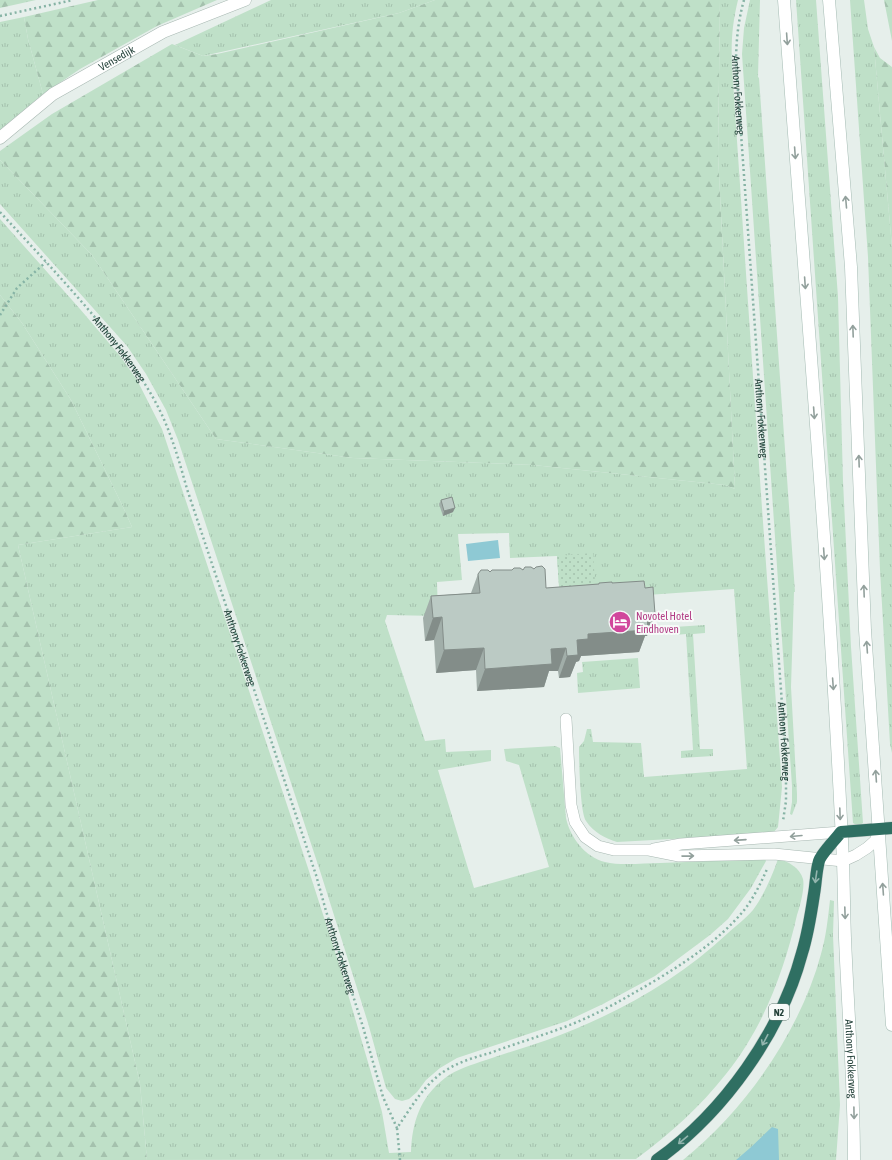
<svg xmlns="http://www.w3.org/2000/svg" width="892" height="1160" font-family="'Asap Condensed',sans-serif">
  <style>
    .grass { fill: url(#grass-tufts) }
    .forest { fill: url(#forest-firs) }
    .park { fill: url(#park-dots) }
    .water { fill: #8ec9d4 }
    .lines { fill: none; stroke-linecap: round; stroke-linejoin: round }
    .lane-casing { stroke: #a8b8b2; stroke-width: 12 }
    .street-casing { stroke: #a8b8b2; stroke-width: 13 }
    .secondary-casing { stroke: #a4bbb3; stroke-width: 13 }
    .highway-casing { stroke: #c2cac8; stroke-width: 13 }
    .path { stroke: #86b3a5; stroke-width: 2.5; stroke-dasharray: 2 3; stroke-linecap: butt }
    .lane { stroke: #fff; stroke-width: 11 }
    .street { stroke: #fff; stroke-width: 12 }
    .secondary { stroke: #fff; stroke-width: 12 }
    .highway { stroke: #2f6f62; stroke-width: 12 }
    .wall { fill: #a1aea9 }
    .shaded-wall { fill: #838d89 }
    .building { fill: #bbcac4; stroke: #838d89 }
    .oneway { stroke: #92a09c }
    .oneway2 { stroke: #93b5ae }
    .labels { text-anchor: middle; stroke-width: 4; stroke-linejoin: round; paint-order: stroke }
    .shield { fill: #f7fbf9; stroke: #637a73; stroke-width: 1 }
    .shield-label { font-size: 10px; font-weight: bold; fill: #24423a }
    .street-label { font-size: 11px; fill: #24423a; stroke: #f7fbf9 }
    .hotel-label { font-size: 11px; fill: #b23c85; stroke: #f7fbf9; text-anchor: start }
  </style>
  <defs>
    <pattern id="grass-tufts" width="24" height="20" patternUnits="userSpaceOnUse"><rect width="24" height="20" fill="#bfe0c8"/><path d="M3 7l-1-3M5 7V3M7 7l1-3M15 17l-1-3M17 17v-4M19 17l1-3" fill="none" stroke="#a4c1ad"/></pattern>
    <pattern id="forest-firs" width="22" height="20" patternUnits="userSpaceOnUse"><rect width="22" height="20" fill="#bfe0c8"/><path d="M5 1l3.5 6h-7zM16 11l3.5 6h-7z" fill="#a4c1ad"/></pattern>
    <pattern id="park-dots" width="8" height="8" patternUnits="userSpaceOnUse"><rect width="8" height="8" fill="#bfe0c8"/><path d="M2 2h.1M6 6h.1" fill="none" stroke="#a4c1ad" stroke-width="1.8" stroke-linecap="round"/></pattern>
  </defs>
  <rect width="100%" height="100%" fill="#e6efeb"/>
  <path class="grass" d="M271 0H435L399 13 203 56 175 45Z
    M720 0H738C732 25 731 41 732 67L761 494 782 787 778 827 774 832 762 834 617 842C605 838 594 833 586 821 580 812 579 761 579 747L584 741 587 729H591L593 742 641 743 644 777 747 769 734 589 560 601 557 556 510 558 509 533 458 534 462 580 437 582 438 616 387 615 385 621 425 741 445 739 446 752 491 750V761L438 770 474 888 549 867 519 765 506 761 504 749 555 746 560 748 566 818C570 837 585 857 605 862 621 866 644 863 660 863 695 862 730 860 765 859L766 861 751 888 728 919 710 935 655 976 603 1004 567 1021 457 1058 440 1068 426 1080 417 1092 409 1099 402 1101 395 1099 386 1088 368 1023 321 874 178 440 166 410 146 374 127 346 0 204V160L92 255 216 439 353 458 533 465 725 485 735 489 718 154Z
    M750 0H760L758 77 759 78 795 592H794L791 687 797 794V802L792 815 790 814 792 802V786L742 54 744 28Z
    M796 0H816L838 297 843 481 851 647 863 823C860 825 856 825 853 823Z
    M850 0H864L868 29 874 47 892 247V753L890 744 880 570 868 257Z
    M24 17 28 39 43 94 0 130V22Z
    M0 219 80 309 120 356 137 380 162 429 308 868 340 967 370 1069 382 1112 389 1153 411 1152C412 1123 420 1097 445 1078 457 1069 471 1065 486 1060 506 1053 527 1047 547 1040 613 1016 677 981 728 933 736 926 746 918 753 910 763 897 773 874 778 859 788 861 800 868 803 879 805 888 800 906 797 915 784 972 763 1028 726 1074 700 1107 670 1134 636 1159L147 1160 140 1084 18 545 132 527 124 509 71 400 22 323 0 295Z
    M705 625V633L693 634 700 749H713V756L681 758V751L693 750 686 634 675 635 674 627Z
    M638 658 640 688 578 693 577 673 583 672 582 662Z
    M830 900 834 901 833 935 840 1105 836 1160H683C745 1110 800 1032 821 954 826 937 828 918 830 900Z"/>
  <path class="forest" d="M0 0H36L0 8Z
    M98 0H217L157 26 80 69 43 94 28 39 24 17Z
    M435 0H720L718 154 735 489 725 485 533 465 353 458 216 439 92 255 0 160V151L52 114 172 44 203 56 217 54 399 13Z
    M884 0H892V41Z
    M874 47 880 58 892 67V247Z
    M0 295 22 323 71 400 124 509 132 527 18 545 140 1084 147 1160H0Z"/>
  <path class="park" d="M593 553 596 598 560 601 557 556Z"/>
  <path class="water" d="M498 540 500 558 468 561 466 544Z
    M772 1127 778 1129 779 1160H736L750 1148Z"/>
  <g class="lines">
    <g class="lane-casing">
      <path id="lane" d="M566 719 571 805 575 822 585 837 598 846 614 850H649L679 856 774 854 843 861 856 855 867 848 875 841 880 829
        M654 849 681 844 841 832"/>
    </g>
    <g class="street-casing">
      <g id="street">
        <path id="s3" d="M0 138 53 94 163 32 245 0"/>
      </g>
    </g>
    <g class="secondary-casing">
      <g id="secondary">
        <path id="s4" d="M784 0C805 287 830 575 843 862 844 888 844 913 845 938 848 1012 854 1086 854 1160"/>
        <path d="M829 0 851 267 865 630 892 1025"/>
      </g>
    </g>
    <g class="highway-casing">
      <path id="highway" d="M657 1160C724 1112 781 1032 802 953 808 934 811 914 814 894 816 883 816 871 819 861 821 854 836 839 841 832L892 828"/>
    </g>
    <g class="path">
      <path id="s1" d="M744 0C738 21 736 42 736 64L786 760V801L783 821"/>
      <path d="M0 16 73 0"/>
      <path id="s2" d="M0 212C35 250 70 287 103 327 125 354 147 383 162 415 173 439 180 464 187 489L316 875 326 911 363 1027 383 1097 397 1128"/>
      <path d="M0 315 17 288 46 262"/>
      <path d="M400 1160 397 1128C411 1108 425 1082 448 1069 461 1061 476 1057 490 1053 514 1044 538 1037 562 1028 586 1019 610 1007 632 994 672 971 716 945 745 909 754 897 761 883 767 869"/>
    </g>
    <use href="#lane" class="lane"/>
    <use href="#street" class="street"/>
    <use href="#secondary" class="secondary"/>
    <use href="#highway" class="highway"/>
  </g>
  <path class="wall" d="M441 500 453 512 443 516 439 504Z
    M490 572 546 588 599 584V583H612L645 588 655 614 647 636H645L639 652 581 656 579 661 576 662 570 677 559 678 558 671H549L544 687 477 691 476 670 436 673 434 640 425 641 423 618 431 596 471 593 478 574Z"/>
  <path class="shaded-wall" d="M455 508 453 512 443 516 444 511Z
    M647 614H655L647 636H645L639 652 581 656 579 661 576 662 570 677 559 678 567 656 577 640 588 634Z
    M442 617 434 640 425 641 433 618Z
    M484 648 476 670 436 673 444 650Z
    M566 648 558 671H549L544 687 477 691 485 669 551 649Z"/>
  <path class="building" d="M452 497 455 508 444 511 441 500Z
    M542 566 545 569 546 588 599 584V583L612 582V583L644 581 645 588 653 587 655 614H647L648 630 588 634V639L577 640 578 655 567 656 566 648 551 649 552 664 485 669 484 648 444 650 442 617 433 618 431 596 480 593 478 574 481 570H488L490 572 492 570H512L514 568H520L523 570 525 567H531L534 569 536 567Z"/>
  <defs><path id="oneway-shaft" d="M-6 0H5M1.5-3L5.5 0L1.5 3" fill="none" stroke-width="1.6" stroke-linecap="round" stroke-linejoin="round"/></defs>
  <g class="oneway">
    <use href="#oneway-shaft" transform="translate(787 39) rotate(86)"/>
    <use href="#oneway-shaft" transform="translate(795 153) rotate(86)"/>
    <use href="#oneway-shaft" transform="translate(846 202) rotate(-95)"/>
    <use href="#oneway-shaft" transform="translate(805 283) rotate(86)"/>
    <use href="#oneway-shaft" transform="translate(853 331) rotate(-92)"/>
    <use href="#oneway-shaft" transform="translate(814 413) rotate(86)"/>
    <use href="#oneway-shaft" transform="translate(859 461) rotate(-92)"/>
    <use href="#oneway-shaft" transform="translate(824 554) rotate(86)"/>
    <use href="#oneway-shaft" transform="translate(864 591) rotate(-92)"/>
    <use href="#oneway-shaft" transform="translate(867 647) rotate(-94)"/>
    <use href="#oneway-shaft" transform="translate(833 684) rotate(86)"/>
    <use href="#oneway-shaft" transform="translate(876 776) rotate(-94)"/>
    <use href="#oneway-shaft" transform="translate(840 814) rotate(88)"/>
    <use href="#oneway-shaft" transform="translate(796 836) rotate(175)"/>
    <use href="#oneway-shaft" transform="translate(740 840) rotate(176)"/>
    <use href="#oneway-shaft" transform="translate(688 856) rotate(-1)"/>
    <use href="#oneway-shaft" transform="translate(883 889) rotate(-94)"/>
    <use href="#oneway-shaft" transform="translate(845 913) rotate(88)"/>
    <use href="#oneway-shaft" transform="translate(854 1113) rotate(89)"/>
  </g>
  <g class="oneway2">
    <use href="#oneway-shaft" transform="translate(816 877) rotate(98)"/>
    <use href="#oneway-shaft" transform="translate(765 1040) rotate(118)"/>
    <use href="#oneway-shaft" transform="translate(683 1140) rotate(140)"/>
  </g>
  <defs>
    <g id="hotel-disc" transform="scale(1.15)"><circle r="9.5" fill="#d1479c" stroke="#f7fbf9"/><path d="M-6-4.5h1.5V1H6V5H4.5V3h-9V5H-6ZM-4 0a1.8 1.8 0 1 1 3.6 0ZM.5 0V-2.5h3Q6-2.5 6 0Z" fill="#fff"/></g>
  </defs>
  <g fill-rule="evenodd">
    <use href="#hotel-disc" x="620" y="622"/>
  </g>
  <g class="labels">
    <rect class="shield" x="769" y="1004" width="20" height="16" rx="3"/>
    <g class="shield-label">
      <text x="779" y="1016">N2</text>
    </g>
    <g class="street-label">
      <text dy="4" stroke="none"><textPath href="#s3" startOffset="142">Vensedijk</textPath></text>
      <text dy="4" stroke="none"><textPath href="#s1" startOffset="96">Anthony Fokkerweg</textPath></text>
      <text dy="4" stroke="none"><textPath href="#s2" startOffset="182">Anthony Fokkerweg</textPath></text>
      <text dy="4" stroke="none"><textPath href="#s1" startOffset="420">Anthony Fokkerweg</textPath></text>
      <text dy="4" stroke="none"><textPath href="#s2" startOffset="506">Anthony Fokkerweg</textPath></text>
      <text dy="4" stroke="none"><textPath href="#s1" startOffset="744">Anthony Fokkerweg</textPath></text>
      <text dy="4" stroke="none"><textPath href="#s2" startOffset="830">Anthony Fokkerweg</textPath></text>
      <text dy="4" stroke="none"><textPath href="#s4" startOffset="1061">Anthony Fokkerweg</textPath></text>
    </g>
    <g class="hotel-label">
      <text x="636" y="620">Novotel Hotel<tspan x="636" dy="13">Eindhoven</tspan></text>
    </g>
  </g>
</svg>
